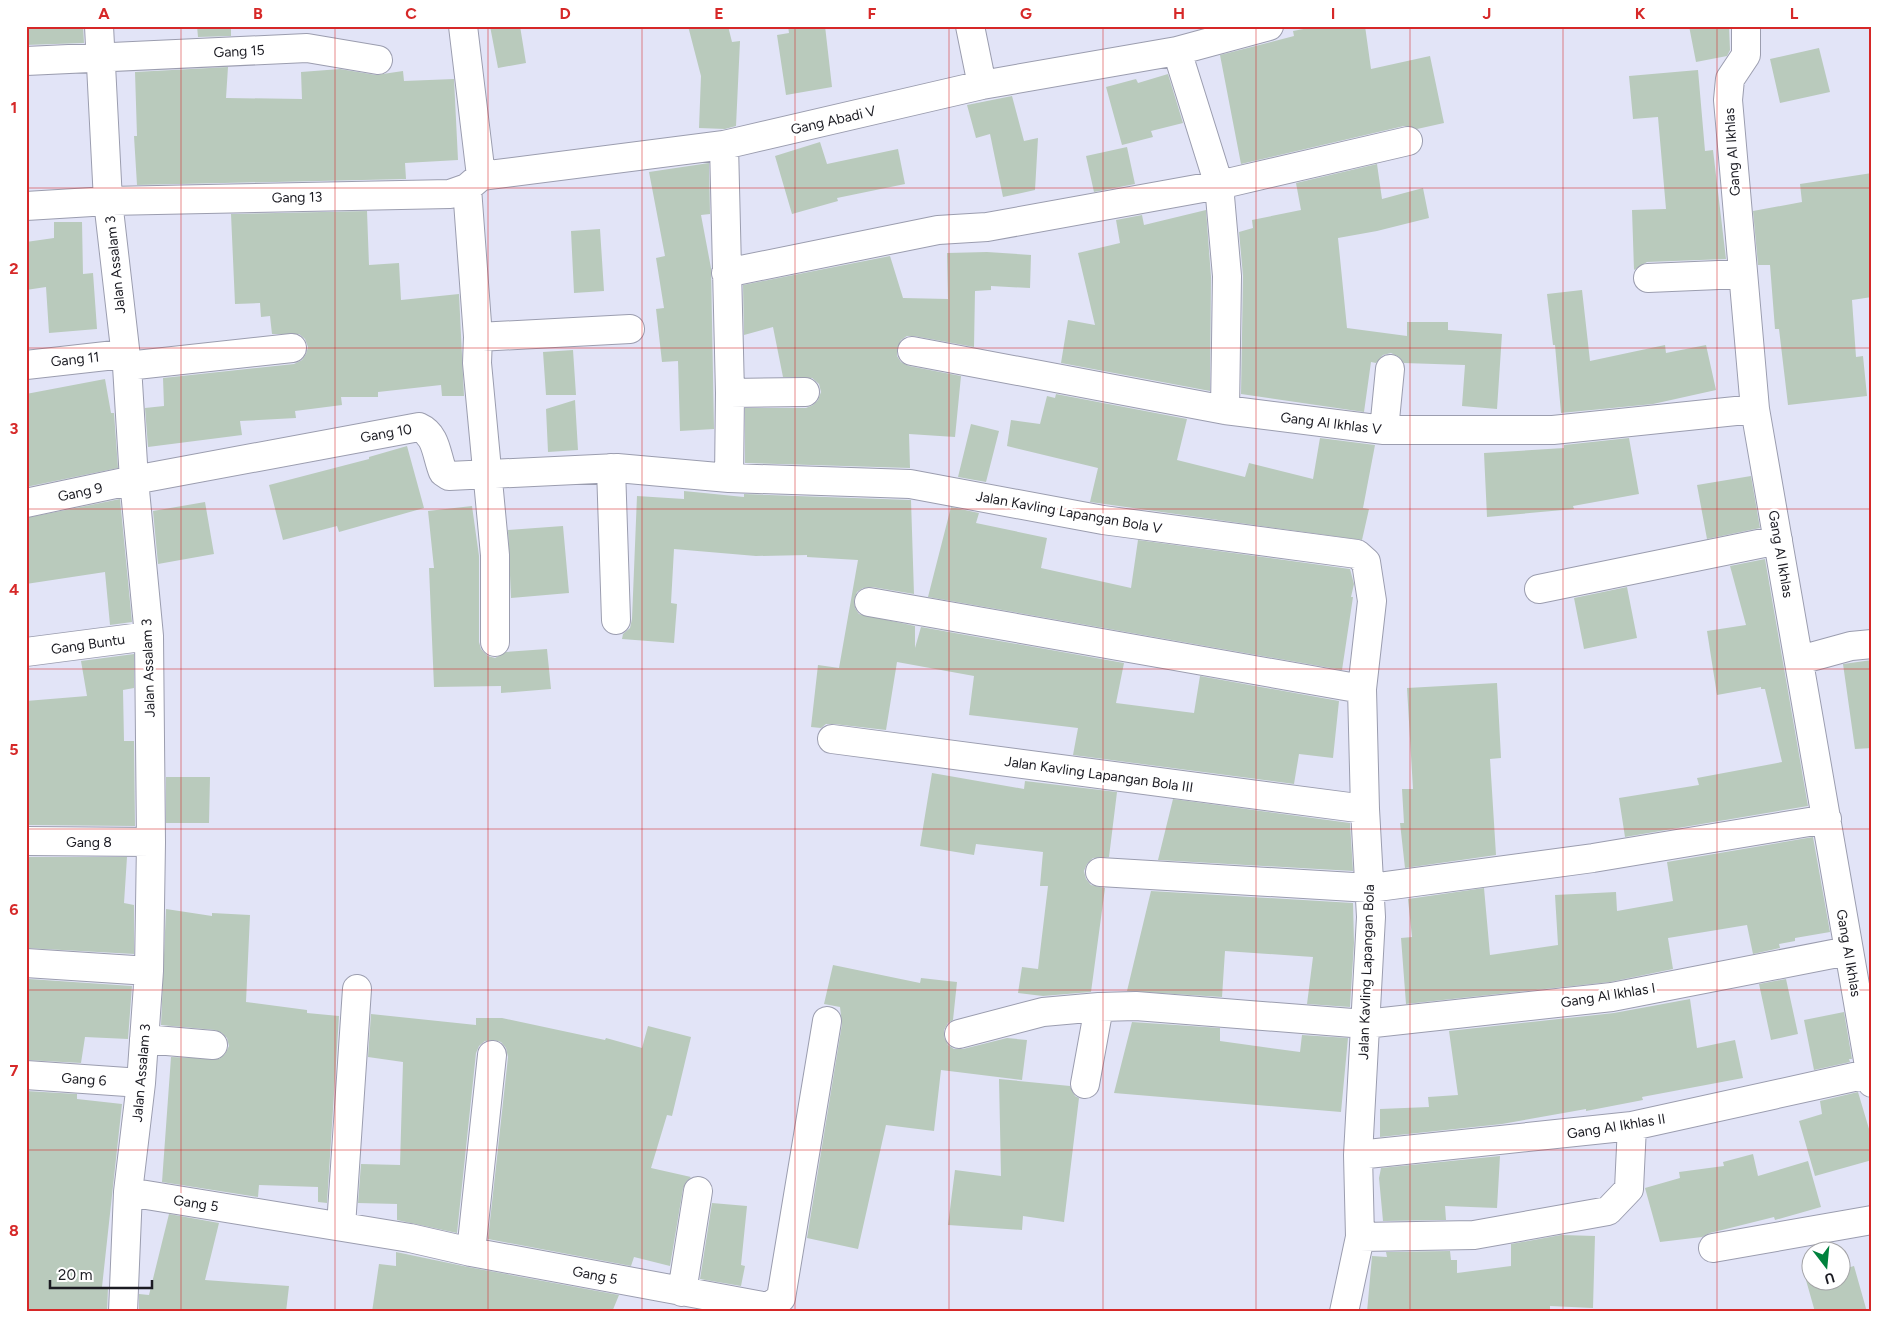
<svg xmlns="http://www.w3.org/2000/svg" width="1898" height="1338" font-family="Figtree,sans-serif">
  <style>
    .building { fill: #b9cabc }
    .lines { fill: none; stroke-linecap: round; stroke-linejoin: round }
    .minor-casing { stroke: #9b9daf; stroke-width: 30 }
    .minor { stroke: #fff; stroke-width: 28 }
    .grid { fill: none; stroke: #d62828; stroke-width: 1; stroke-opacity: 0.55 }
    .labels { text-anchor: middle; stroke-width: 5; stroke-linejoin: round; paint-order: stroke }
    .street-label { font-size: 14px; fill: #1b1b22; stroke: #fff }
    .neatline { fill: none; stroke: #d62828; stroke-width: 2 }
    .grid-label { font-size: 16px; text-anchor: middle; font-weight: bold; fill: #d62828 }
  </style>
  <rect width="100%" height="100%" fill="#e2e4f7"/>
  <path class="building" d="M26 26H83L84 43 26 45Z
    M197 26H231V36L198 37Z
    M490 26H520L526 63 498 68Z
    M688 26H728L732 42 740 41 736 126 725 129 699 128 701 76Z
    M788 26H825L832 87 786 95 777 35 789 33Z
    M1319 26H1365L1371 69 1430 56 1444 123 1417 129 1404 126 1241 164 1220 55 1294 36 1293 31Z
    M1689 26H1729L1730 50 1727 56 1696 62Z
    M1819 48 1830 92 1780 103 1770 59Z
    M228 67 226 98 302 99 301 72 340 69 376 75 403 71 404 81 454 79 458 160 405 163 406 179 137 185 134 136H137L135 72Z
    M1698 70 1705 151 1713 150 1726 259 1647 262 1634 270 1632 210 1666 209 1658 117 1633 119 1629 76Z
    M1168 74 1183 123 1151 131 1153 137 1122 145 1106 87 1136 79 1138 83Z
    M1012 96 1024 141 1038 138 1035 190 1003 197 990 134 976 138 967 105Z
    M820 142 827 164 898 149 905 184 837 198 838 201 792 214 775 156Z
    M1127 147 1135 184 1094 192 1086 156Z
    M709 163 710 214 701 215 711 268 714 429 680 431 678 361 662 362 656 309 664 308 656 258 665 256 649 172Z
    M1377 164 1382 199 1423 188 1429 218 1377 231 1338 238 1347 328 1407 336V322H1448V330L1502 334 1497 409 1462 406 1465 365 1404 363 1399 357 1391 353 1383 355 1376 363 1371 362 1364 412 1241 394 1243 276 1239 232 1253 228 1252 220 1301 210 1296 183Z
    M1872 173V297L1852 300 1856 357 1863 356 1867 396 1788 405 1779 329H1775L1770 265H1758L1753 211 1802 202 1800 184Z
    M1206 210 1211 277 1210 391 1061 363 1068 320 1095 325 1078 253 1120 243 1116 220 1142 215 1144 225Z
    M367 211 369 265 399 263 401 300 459 294 464 396H442L441 385 378 392V397H341L342 405 295 411 296 418 240 421 242 435 148 447 145 408 164 406 163 378 294 364 302 360 306 354 308 347 305 339 299 334H272L270 316 261 317 260 303 235 304 231 214Z
    M54 222H82L83 274 93 273 97 329 49 333 46 287 26 290V242L54 238Z
    M600 229 604 291 574 293 571 231Z
    M987 252 1031 255 1030 288 991 286V290L975 291 974 347 914 336H907L901 340 897 349V356L901 362 909 366 961 376 955 437 909 434 910 468 745 463V408H806L813 405 818 400 821 392 819 384 812 378 783 377 773 327 744 335 743 285 890 256 903 298 948 299 947 253Z
    M1582 290 1590 361 1665 345 1666 353 1706 345 1716 390 1653 404 1561 413 1555 345H1553L1547 294Z
    M573 350 576 395H546L543 352Z
    M105 379 111 413H114L118 468 26 487V394Z
    M1056 394 1187 419 1177 460 1245 477 1249 463 1313 479 1320 438 1375 445 1363 508 1369 509 1362 540 1090 502 1098 468 1007 446 1011 420 1040 424 1047 396 1055 398Z
    M575 400 578 450 548 452 546 409Z
    M971 424 999 431 986 482 958 477Z
    M1629 438 1639 494 1573 506 1574 509 1487 517 1484 453 1564 448V445Z
    M407 446 424 508 339 532 337 526 283 540 269 485 369 459V457Z
    M1751 476 1760 528 1707 539 1697 485Z
    M684 491 744 497V494L911 500 914 594 872 587 863 588 857 592 854 600 855 608 859 614 915 626V648L921 627 1124 663 1116 703 1194 713 1200 676 1339 701 1333 758 1299 754 1294 784 1073 755 1078 728 969 715 974 676 897 662 886 730 834 724H826L821 728 811 727 818 665 839 668 858 560 807 557V555L756 556 674 549 671 603 677 604 674 643 622 639 623 634 630 628 632 619 637 496 684 499Z
    M120 499 132 622 110 625 105 572 26 584V518Z
    M205 502 214 554 158 564 153 511Z
    M472 506 479 556V642L481 649 488 656 495 658 506 652 547 649 551 689 501 693V686L434 687 429 568H434L428 511Z
    M951 507 979 513 976 523 1047 538 1041 568 1131 588 1138 540 1350 569 1354 584 1351 597H1353L1342 670 928 597Z
    M563 526 569 593 511 598 508 530Z
    M1765 559 1808 806 1625 837 1619 798 1699 785 1697 778 1782 762 1765 689H1761V687L1717 695 1707 631 1746 625 1730 566Z
    M1627 587 1637 638 1584 649 1574 598Z
    M134 654V688L123 690 124 741H134L135 826 26 825V701L87 696 81 661Z
    M1872 660V748L1855 749 1843 664Z
    M1497 683 1501 758 1490 759 1496 855 1405 868 1400 823H1404L1402 789H1413L1407 688Z
    M932 773 1024 789 1025 781 1117 792 1109 857 1093 858 1087 864 1084 871 1086 879 1091 885 1105 888 1091 992 1043 996 1018 993 1022 967 1038 969 1048 886H1040L1043 852 976 844 974 855 920 846Z
    M166 777H210L209 823H166Z
    M1173 799 1350 823 1353 871 1158 860Z
    M1813 837 1830 932 1795 938V941L1779 944 1780 948 1753 954 1747 925 1668 938 1673 969 1610 982 1406 1004 1401 938 1412 937 1408 899 1484 888 1490 955 1558 945 1555 895 1616 892 1617 911 1673 901 1667 862Z
    M26 857H127L124 903 134 905V954L26 948Z
    M1151 891 1353 903 1354 943 1350 1007 1307 1004 1313 957 1225 951 1222 997 1127 991Z
    M166 909 212 916V913L250 915 246 1002 307 1010V1013L339 1016 327 1203 318 1202V1187L259 1185 258 1197 162 1182 171 1057 219 1059 225 1054 229 1046 227 1038 222 1033 215 1030 161 1025Z
    M833 965 920 983 921 978 957 982 953 1020 948 1023 944 1030V1037L948 1045 954 1049H963L1007 1038 1027 1040 1022 1080 941 1070 934 1131 886 1125 858 1249 807 1238 842 1024 840 1007 824 1004Z
    M29 979 132 986 128 1039 85 1037 81 1063 26 1060V990Z
    M1786 979 1798 1034 1771 1040 1759 984Z
    M1690 999 1697 1048 1735 1040 1743 1078 1642 1097 1643 1100 1586 1111V1109L1502 1124 1380 1137V1109L1429 1107 1428 1097 1458 1095 1449 1031 1614 1013Z
    M1844 1012 1852 1059H1849L1850 1062 1814 1070 1804 1020Z
    M371 1014 476 1025V1018H502L605 1040 606 1038 642 1048 648 1026 691 1037 672 1116 667 1115 651 1168 691 1177 686 1182 683 1189 670 1266 634 1257 631 1266 488 1239 508 1057 506 1048 501 1042 494 1040 485 1041 479 1046 476 1053 457 1233 397 1220V1204L358 1203 361 1164 400 1165 403 1062 368 1057Z
    M1132 1022 1220 1028V1041L1300 1052 1302 1035 1348 1038 1341 1112 1114 1093Z
    M999 1079 1070 1086 1075 1096 1079 1098 1064 1222 1023 1216 1022 1230 948 1225 955 1170 1001 1176Z
    M26 1091 77 1094V1099L122 1104 102 1287 108 1288 107 1312H26Z
    M1858 1092 1872 1139V1160L1815 1176 1799 1121 1822 1114 1820 1101Z
    M1753 1154 1758 1176 1808 1161 1821 1207 1775 1220 1774 1217 1710 1233 1702 1237 1660 1242 1645 1188 1680 1178 1679 1172 1724 1166 1723 1162Z
    M1500 1156 1497 1208 1445 1206 1446 1220 1383 1221 1379 1178 1381 1168Z
    M712 1203 747 1206 741 1265 745 1266 741 1286 700 1279Z
    M169 1214 219 1223 205 1280 289 1286 286 1312H139V1294L149 1295Z
    M1561 1235 1595 1236 1593 1308 1550 1306V1312H1367L1372 1256 1387 1257 1386 1252 1450 1251 1451 1260H1457V1273L1511 1266V1244Z
    M396 1252 468 1267 619 1295 612 1312H372L379 1264 396 1266Z
    M1854 1266 1867 1312H1815L1806 1280H1840V1270Z"/>
  <g class="lines">
    <g class="minor-casing">
      <path id="minor" d="M99 26 108 201 127 366 134 480 149 636 151 842 149 971 141 1083 128 1192 123 1312
        M463 26 481 176
        M970 26 982 85
        M1746 26V55L1730 79 1728 100 1755 409 1872 1083
        M1177 51 1219 185 1227 276 1225 410
        M26 61 307 48 378 60
        M724 145 730 393 729 478
        M481 176 724 145 982 85 1177 51 1269 26
        M467 188 478 337 477 363 495 555V642
        M26 206 108 201 450 194 467 188 481 176
        M726 273 938 230 987 227 1219 185 1408 141
        M1648 278 1742 274
        M478 337 630 329
        M912 351 1225 410 1384 430H1553L1755 409
        M26 365 124 354
        M127 366 292 348
        M730 393 805 392
        M1384 430 1390 369
        M611 468 616 620
        M26 503 134 480 419 427C437 435 436 455 443 472L449 476 617 468 729 478 910 484 1103 520 1357 554 1366 562 1372 601 1362 689 1365 809 1371 917 1358 1155 1360 1237 1344 1312
        M1539 589 1778 540
        M869 602 1362 689
        M26 652 149 636
        M1800 660 1851 646 1872 644
        M832 739 1365 809
        M26 841 151 842
        M1100 872 1370 888 1593 858 1827 819
        M26 963 149 971
        M959 1034 1043 1012 1099 1007
        M144 1039 213 1045
        M26 1075 141 1083
        M1085 1084 1099 1007 1136 1006 1365 1024 1612 997 1848 951
        M1358 1155 1632 1126 1872 1073
        M128 1192 410 1238 471 1252 768 1307 781 1298 827 1021
        M341 1226 357 989
        M1360 1237 1474 1235 1608 1211 1629 1189 1632 1126
        M1713 1248 1872 1220
        M471 1252 492 1055
        M682 1292 698 1191"/>
    </g>
    <use href="#minor" class="minor"/>
  </g>
  <path class="grid" d="M181 26V1312M335 26V1312M488 26V1312M642 26V1312M795 26V1312M949 26V1312M1103 26V1312M1256 26V1312M1410 26V1312M1563 26V1312M1717 26V1312M26 188H1872M26 348H1872M26 509H1872M26 669H1872M26 829H1872M26 990H1872M26 1150H1872"/>
  <g class="labels">
    <g class="street-label">
      <text transform="translate(239 51) rotate(-3)" y="5">Gang 15</text>
      <text transform="translate(833 120) rotate(-13)" y="5">Gang Abadi V</text>
      <text transform="translate(1732 152) rotate(-94)" y="5">Gang Al Ikhlas</text>
      <text transform="translate(297 197) rotate(-1)" y="5">Gang 13</text>
      <text transform="translate(115 265) rotate(-96)" y="5">Jalan Assalam 3</text>
      <text transform="translate(75 359) rotate(-6)" y="5">Gang 11</text>
      <text transform="translate(1331 423) rotate(7)" y="5">Gang Al Ikhlas V</text>
      <text transform="translate(386 433) rotate(-10)" y="5">Gang 10</text>
      <text transform="translate(80 492) rotate(-12)" y="5">Gang 9</text>
      <text transform="translate(1069 512) rotate(10)" y="5">Jalan Kavling Lapangan Bola V</text>
      <text transform="translate(1781 554) rotate(80)" y="5">Gang Al Ikhlas</text>
      <text transform="translate(88 644) rotate(-8)" y="5">Gang Buntu</text>
      <text transform="translate(148 668) rotate(-92)" y="5">Jalan Assalam 3</text>
      <text transform="translate(1099 774) rotate(8)" y="5">Jalan Kavling Lapangan Bola III</text>
      <text x="89" y="847">Gang 8</text>
      <text transform="translate(1849 953) rotate(80)" y="5">Gang Al Ikhlas</text>
      <text transform="translate(1366 972) rotate(-88)" y="5">Jalan Kavling Lapangan Bola</text>
      <text transform="translate(1608 995) rotate(-9)" y="5">Gang Al Ikhlas I</text>
      <text transform="translate(141 1073) rotate(-85)" y="5">Jalan Assalam 3</text>
      <text transform="translate(84 1079) rotate(4)" y="5">Gang 6</text>
      <text transform="translate(1616 1126) rotate(-9)" y="5">Gang Al Ikhlas II</text>
      <text transform="translate(196 1203) rotate(9)" y="5">Gang 5</text>
      <text transform="translate(595 1275) rotate(11)" y="5">Gang 5</text>
    </g>
  </g>
  <rect width="1898" height="1338" fill="none" stroke="#ffffff" stroke-width="55"/>
  <g transform="translate(1826 1266) rotate(164)"><circle r="24" fill="#ffffff" stroke="#a4a4a7"/>
  <path d="M0-4L9 19L0 12L-9 19Z" fill="#00823d"/>
  <text y="-8" font-size="14" font-weight="bold" text-anchor="middle" fill="#1b1b22">U</text>
  </g>
  <path d="M50 1280v8h102v-8" fill="none" stroke="#1b1b22" stroke-width="2.5"/>
  <text x="58" y="1280" font-size="15" fill="#1b1b22" stroke="#ffffff" stroke-width="4" paint-order="stroke">20 m</text>
  <rect x="28" y="28" width="1842" height="1282" class="neatline"/>
  <g class="grid-label">
    <text x="104" y="19">A</text>
    <text x="258" y="19">B</text>
    <text x="411" y="19">C</text>
    <text x="565" y="19">D</text>
    <text x="719" y="19">E</text>
    <text x="872" y="19">F</text>
    <text x="1026" y="19">G</text>
    <text x="1179" y="19">H</text>
    <text x="1333" y="19">I</text>
    <text x="1487" y="19">J</text>
    <text x="1640" y="19">K</text>
    <text x="1794" y="19">L</text>
    <text x="14" y="113">1</text>
    <text x="14" y="274">2</text>
    <text x="14" y="434">3</text>
    <text x="14" y="595">4</text>
    <text x="14" y="755">5</text>
    <text x="14" y="915">6</text>
    <text x="14" y="1076">7</text>
    <text x="14" y="1236">8</text>
  </g>
</svg>
